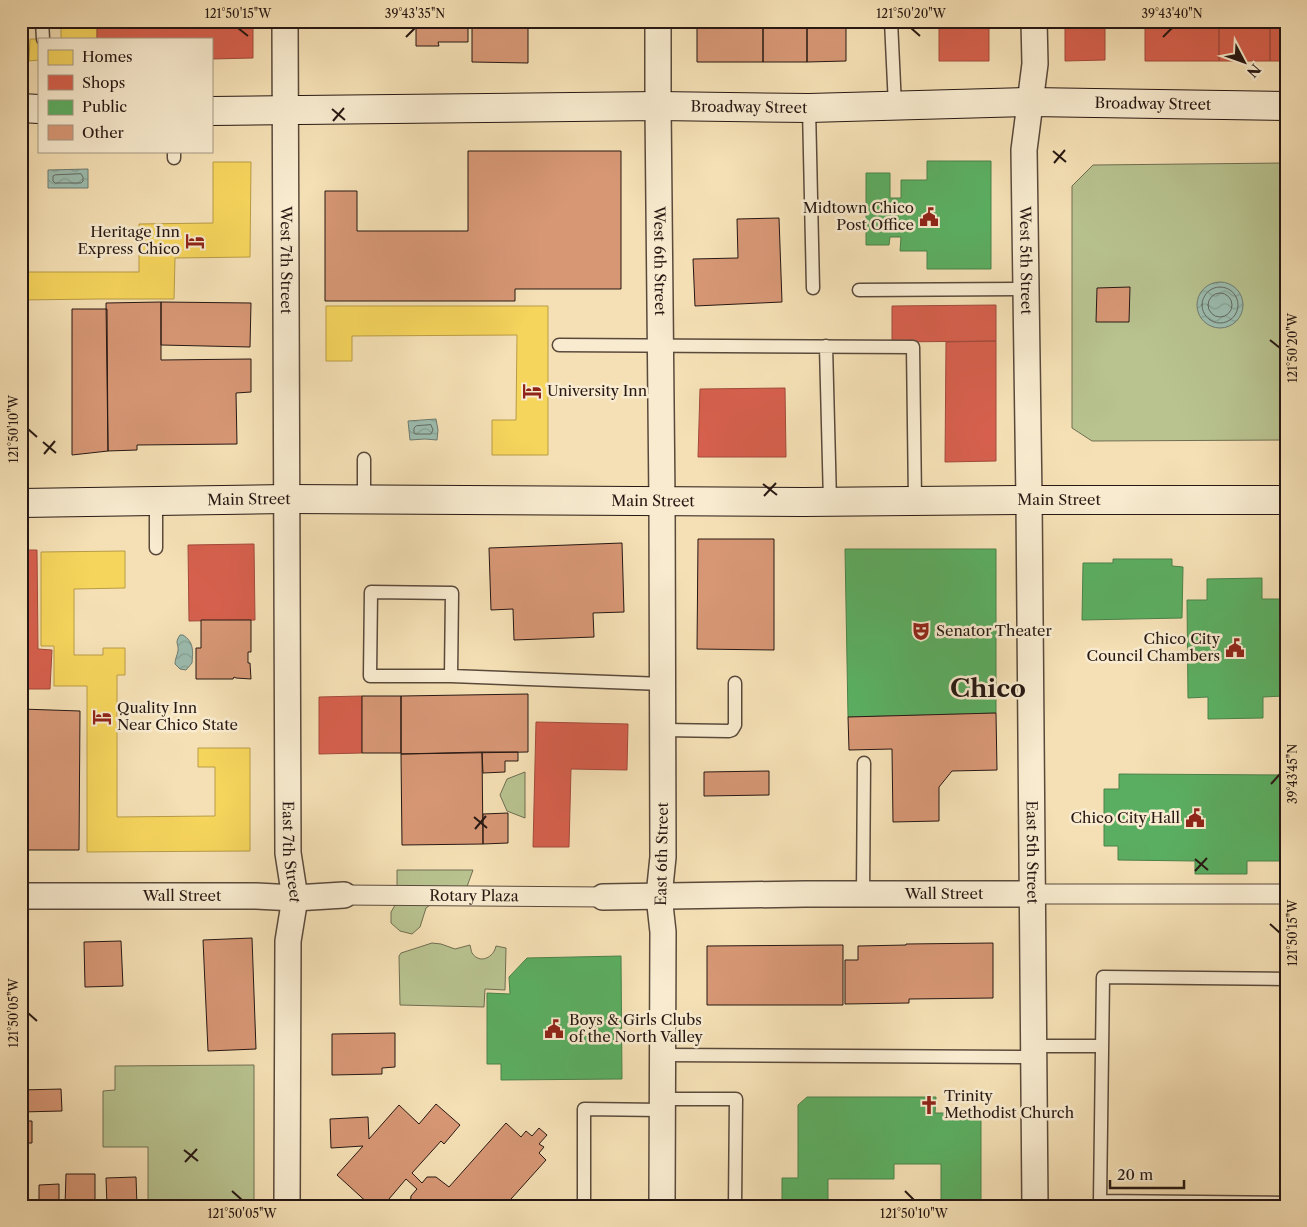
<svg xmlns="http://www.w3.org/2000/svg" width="1307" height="1227" font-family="'Libre Caslon Text',serif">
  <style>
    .grass { fill: #b8c390; stroke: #706e52 }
    .water { fill: url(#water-waves); stroke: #6d7b71 }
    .homes { fill: #f6d55c; stroke: #b89c46 }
    .shops { fill: #d6604d; stroke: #a24a3c }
    .public { fill: #5aae61; stroke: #4b814a }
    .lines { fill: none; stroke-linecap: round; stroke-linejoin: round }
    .shore { stroke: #626a62; stroke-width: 1 }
    .building { fill: #d79775; stroke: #271813 }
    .service-casing { stroke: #5a4a3c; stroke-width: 15 }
    .pedestrian-casing { stroke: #5a4a3c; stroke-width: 21 }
    .minor-casing { stroke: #5a4a3c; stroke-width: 28 }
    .secondary-casing { stroke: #271813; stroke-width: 30 }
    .service { stroke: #f8ebcf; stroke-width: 12 }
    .pedestrian { stroke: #f8ebcf; stroke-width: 19 }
    .minor { stroke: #f8ebcf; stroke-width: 25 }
    .secondary { stroke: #f8ebcf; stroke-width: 28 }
    .ticks { fill: none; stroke: #271813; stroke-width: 2 }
    .labels { text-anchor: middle; stroke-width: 5; stroke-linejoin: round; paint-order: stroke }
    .street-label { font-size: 15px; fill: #271813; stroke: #f8ebcf }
    .poi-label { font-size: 15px; fill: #271813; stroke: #f8ebcf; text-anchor: start }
    .town-label { font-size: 25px; font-weight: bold; fill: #271813; stroke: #f8ebcf }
    .neatline { fill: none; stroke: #271813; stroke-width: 2 }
    .ticks-label { font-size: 12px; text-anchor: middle; fill: #271813 }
  </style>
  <defs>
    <pattern id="water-waves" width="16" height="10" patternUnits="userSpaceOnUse" patternTransform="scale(1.25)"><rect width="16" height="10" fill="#9cbdb0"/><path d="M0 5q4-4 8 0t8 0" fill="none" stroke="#86a296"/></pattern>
  </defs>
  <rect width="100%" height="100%" fill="#f5e0b5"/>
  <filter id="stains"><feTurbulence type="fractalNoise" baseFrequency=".004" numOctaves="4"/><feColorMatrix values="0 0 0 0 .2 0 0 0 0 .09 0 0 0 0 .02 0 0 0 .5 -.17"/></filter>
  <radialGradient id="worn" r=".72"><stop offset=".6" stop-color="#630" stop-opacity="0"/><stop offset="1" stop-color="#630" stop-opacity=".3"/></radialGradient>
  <path class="grass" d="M1286 163V440L1092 441 1072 428V186L1093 165Z
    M525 772V818L507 811 500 795 507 779Z
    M397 870H473L465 892 436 901 426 908 420 927 412 934 400 931 391 923V912L397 902Z
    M432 943 441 944 455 949 470 945C471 948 471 951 472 953 480 965 494 957 496 946L506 948 505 990 485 989 484 1007 400 1005 399 956 401 953Z
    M254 1065V1206H148V1147H103V1091L115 1090V1066Z"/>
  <path class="water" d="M88 169V188H48V170Z
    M1197 305a23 23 0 1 1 46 0a23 23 0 1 1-46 0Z
    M436 419 438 430 437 440 425 439 410 440 408 421Z
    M180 635H183C194 642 193 651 192 663L186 670 180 669 175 664C175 659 177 656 178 651 179 643 174 644 180 635Z"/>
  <path class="homes" d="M61 21H97V39H61Z
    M30 39H39V60L29 61Z
    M213 162H251L250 257 175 258 174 299H100L21 300V272H139V224L213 223Z
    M326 306H548V455H492V420H516L517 335 352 336V361H326Z
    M125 551V588L74 589V655H103V648H125V675H117V817L215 816V767H198V748H250V851L87 852V686H54V646H41V552Z"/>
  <path class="shops" d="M97 21H253V58L211 59V39H97Z
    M939 21H989V61H939Z
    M1065 21H1105V60L1065 61Z
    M1145 21H1219V61H1145Z
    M1219 21H1270V61H1219Z
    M1270 21H1286V61H1270Z
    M996 305V341L892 342V306Z
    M996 341V461L945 462 946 342Z
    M785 388 786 457H698L700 389Z
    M254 544 255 620 189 621 188 545Z
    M21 550H37L38 649 52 650 50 689H21Z
    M362 696V753L319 754V697Z
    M536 722 628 724 627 770 571 769 569 847H533Z"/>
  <path class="public" d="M927 161H991V269H927V251H900L901 237H890L889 245H866V173H890V198H901V180H927Z
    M845 549H996V713L848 717Z
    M1113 559H1172V566L1183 567 1182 618 1082 620 1083 563H1113Z
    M1262 578V599H1283L1284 696 1263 697V718L1208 719V697L1188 698 1187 600H1207V579Z
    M1119 774 1286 775V861H1247V874H1195V861L1118 860V846H1104V789H1119Z
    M621 956 622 1079 501 1080V1064H487V993L510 994 509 977 527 958Z
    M807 1097H936L935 1113H981V1206H941V1164H894V1179H828V1206H782V1178H798V1105Z"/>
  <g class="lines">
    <path class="shore" d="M81 174 83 177V181L81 183H55L53 181V176L55 175Z
      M1202 305a18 18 0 1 1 36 0a18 18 0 1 1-36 0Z
      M1208 305a12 12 0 1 1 24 0a12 12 0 1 1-24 0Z
      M431 425 433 430 431 434H416L414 433V428L416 426Z"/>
  </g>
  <path class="building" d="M416 21H468V42H438L439 46H416Z
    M472 21H528V63L472 62Z
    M697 21H763V62H697Z
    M763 21H807V62H763Z
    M807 21H846V61L807 62Z
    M468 151H621V289H515V301H325V191H357V231H468Z
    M779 218 782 302 695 306 693 259 738 258 737 219Z
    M1130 287 1129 322H1096L1097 288Z
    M161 302V360L251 359V392L236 393 237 444 137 445V450L108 451 106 303Z
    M161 302 251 303 250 347 161 345Z
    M21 309H24V344H21Z
    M72 309H107L108 451 72 455Z
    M698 539H774V650L697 649Z
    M622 543 624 612 593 613 594 637 514 640 513 609 491 610 489 548Z
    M201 620H251V652H248V663H250L251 679 236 678 234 677 233 679H196V648H201Z
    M528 694V752L401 754V696Z
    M362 696H401V753H362Z
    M21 709 80 711 79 850H21Z
    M996 713 997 770 952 771 939 787V821L893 822 892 749 849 750 848 717Z
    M482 752H518V761H505V772L483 773Z
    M482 752 483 844 402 845 401 754Z
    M769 771V795L704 796V772Z
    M508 813V843L483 844V814Z
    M252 938 256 1049 208 1051 203 940Z
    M121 941 123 986 85 987 84 942Z
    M993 943V998L909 999V1003L845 1004V960H858V946L906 945V944Z
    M843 945V1005H707V946Z
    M395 1033V1067L382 1068V1074L332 1075V1034Z
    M61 1089 62 1111 21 1112V1090Z
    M436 1104 460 1125 444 1144 441 1141 412 1173 422 1183 427 1177H436L449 1187 506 1123 521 1137 526 1131 532 1136 539 1128 547 1135 539 1144 544 1147 539 1153 546 1160 511 1199 519 1206H410L411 1196 417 1189 406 1179 383 1206H371L337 1175 363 1146 331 1148 330 1119 368 1117 369 1139 399 1105 419 1124Z
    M21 1121H32V1143H21Z
    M21 1155H27L28 1206H21Z
    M66 1174H95V1206H65Z
    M136 1177 137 1206H107L106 1178Z
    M59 1184V1206H39V1185Z"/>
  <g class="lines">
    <g class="service-casing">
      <path id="service" d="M42 21 43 39
        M891 21 895 106
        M809 108 813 288
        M174 151V158
        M859 290 1026 289
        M559 345 913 347 915 501
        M826 346 830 502
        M364 499V459
        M156 548V501
        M451 676H370L371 592 452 593 451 676 663 684
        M663 730 729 731 732 730 735 725V683
        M863 894 864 763
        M1286 979 1103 977 1100 1201 1286 1203
        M1033 1046H1102
        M662 1055 1033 1057
        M663 1099H736L735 1206
        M584 1206V1109L662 1110"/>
    </g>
    <g class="pedestrian-casing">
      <g id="pedestrian">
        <path d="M1032 894H1286"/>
        <path id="s1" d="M344 895 603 897"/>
      </g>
    </g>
    <g class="minor-casing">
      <g id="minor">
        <path id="s2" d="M285 21 288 853 295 898 288 941 287 1206"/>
        <path id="s3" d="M658 21V106L662 502 663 857 659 896 663 932 662 1206"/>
        <path id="s4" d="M1034 21 1035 64 1024 150 1029 500 1035 1206"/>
        <path id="s5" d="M21 896H256L295 898 344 895"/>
        <path id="s6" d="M603 897 805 894H1032"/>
      </g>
    </g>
    <g class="secondary-casing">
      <g id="secondary">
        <path d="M21 108 39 109"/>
        <path id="s7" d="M211 111 658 106 809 108 1030 102 1286 106"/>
        <path id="s8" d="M21 503 287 499 804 502 1029 500H1286"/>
      </g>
    </g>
    <use href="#service" class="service"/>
    <use href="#pedestrian" class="pedestrian"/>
    <use href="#minor" class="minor"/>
    <use href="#secondary" class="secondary"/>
  </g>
  <path class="ticks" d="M238 28 248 36M911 28 920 36M406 37 415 28M1163 37 1172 28M332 109 345 120M333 121 344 108M1053 151 1066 162M1054 163 1065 150M1270 340 1280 348M28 429 37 437M43 442 56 453M44 454 55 441M763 484 777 495M764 496 776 483M1271 784 1280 774M474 817 487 828M475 829 486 816M1195 859 1208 870M1195 871 1207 858M1270 924 1280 933M28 1013 37 1021M184 1150 198 1161M185 1162 197 1149M232 1191 242 1200M905 1191 914 1200"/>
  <defs>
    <g id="civic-bare" transform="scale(1.5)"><path d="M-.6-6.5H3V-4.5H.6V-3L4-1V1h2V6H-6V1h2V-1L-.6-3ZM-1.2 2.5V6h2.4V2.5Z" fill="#8f2418" stroke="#f8ebcf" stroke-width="2.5" paint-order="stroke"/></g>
    <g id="hotel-bare" transform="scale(1.5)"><path d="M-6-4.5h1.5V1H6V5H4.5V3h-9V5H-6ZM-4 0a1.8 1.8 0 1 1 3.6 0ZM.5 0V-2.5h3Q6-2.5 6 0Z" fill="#8f2418" stroke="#f8ebcf" stroke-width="2.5" paint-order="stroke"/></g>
    <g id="theatre-bare" transform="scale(1.5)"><path d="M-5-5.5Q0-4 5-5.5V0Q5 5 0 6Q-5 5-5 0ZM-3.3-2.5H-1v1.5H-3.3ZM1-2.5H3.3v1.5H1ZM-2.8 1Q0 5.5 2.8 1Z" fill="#8f2418" stroke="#f8ebcf" stroke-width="2.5" paint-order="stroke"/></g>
    <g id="church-bare" transform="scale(1.5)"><path d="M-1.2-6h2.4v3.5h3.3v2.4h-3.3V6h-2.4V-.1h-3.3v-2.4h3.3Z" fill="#8f2418" stroke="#f8ebcf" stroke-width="2.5" paint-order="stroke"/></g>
  </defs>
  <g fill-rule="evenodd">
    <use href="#civic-bare" x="929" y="217"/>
    <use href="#hotel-bare" x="195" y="241"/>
    <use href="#hotel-bare" x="532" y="391"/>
    <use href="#theatre-bare" x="921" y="631"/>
    <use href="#civic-bare" x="1235" y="648"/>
    <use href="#hotel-bare" x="102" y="717"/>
    <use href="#civic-bare" x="1195" y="818"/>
    <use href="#civic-bare" x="554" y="1029"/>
    <use href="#church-bare" x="929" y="1105"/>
  </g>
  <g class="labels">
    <g class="street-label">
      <text dy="5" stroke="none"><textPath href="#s7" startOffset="942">Broadway Street</textPath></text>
      <text dy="5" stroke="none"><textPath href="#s7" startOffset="538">Broadway Street</textPath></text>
      <text dy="5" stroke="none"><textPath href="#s2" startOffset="239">West 7th Street</textPath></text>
      <text dy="5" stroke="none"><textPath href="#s4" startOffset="240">West 5th Street</textPath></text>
      <text dy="5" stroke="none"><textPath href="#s3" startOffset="240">West 6th Street</textPath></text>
      <text dy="5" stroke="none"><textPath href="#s8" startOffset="228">Main Street</textPath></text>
      <text dy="5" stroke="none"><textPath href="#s8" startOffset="1038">Main Street</textPath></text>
      <text dy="5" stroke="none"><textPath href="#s8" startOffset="632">Main Street</textPath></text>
      <text dy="5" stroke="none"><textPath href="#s2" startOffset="831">East 7th Street</textPath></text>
      <text dy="5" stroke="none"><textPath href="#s4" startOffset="832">East 5th Street</textPath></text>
      <text transform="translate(662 854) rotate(-89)" y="5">East 6th Street</text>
      <text dy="5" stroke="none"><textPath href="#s6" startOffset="341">Wall Street</textPath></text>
      <text dy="5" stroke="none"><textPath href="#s5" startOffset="161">Wall Street</textPath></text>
      <text dy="5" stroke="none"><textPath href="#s1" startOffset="130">Rotary Plaza</textPath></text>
    </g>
    <g class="poi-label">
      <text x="914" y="213" text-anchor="end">Midtown Chico<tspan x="914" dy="17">Post Office</tspan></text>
      <text x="180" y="237" text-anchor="end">Heritage Inn<tspan x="180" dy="17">Express Chico</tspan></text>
      <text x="547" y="396">University Inn</text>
      <text x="936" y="636">Senator Theater</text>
      <text x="1220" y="644" text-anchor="end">Chico City<tspan x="1220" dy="17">Council Chambers</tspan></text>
      <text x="117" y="713">Quality Inn<tspan x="117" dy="17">Near Chico State</tspan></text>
      <text x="1180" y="823" text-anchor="end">Chico City Hall</text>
      <text x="569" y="1025">Boys &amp; Girls Clubs<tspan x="569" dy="17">of the North Valley</tspan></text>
      <text x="944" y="1101">Trinity<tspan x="944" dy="17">Methodist Church</tspan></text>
    </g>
    <g class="town-label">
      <text x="988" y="697">Chico</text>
    </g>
  </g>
  <rect width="1307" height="1227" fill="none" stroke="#f5e0b5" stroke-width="55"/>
  <rect x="38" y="38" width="175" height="115" fill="#f8ebcf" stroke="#a49784"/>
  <rect x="48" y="50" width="25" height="15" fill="#f6d55c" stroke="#a49784"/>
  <text x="82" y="62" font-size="15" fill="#271813">Homes</text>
  <rect x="48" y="75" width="25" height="15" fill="#d6604d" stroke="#a49784"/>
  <text x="82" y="88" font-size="15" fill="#271813">Shops</text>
  <rect x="48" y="100" width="25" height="15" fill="#5aae61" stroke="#a49784"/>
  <text x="82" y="112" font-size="15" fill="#271813">Public</text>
  <rect x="48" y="125" width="25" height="15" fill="#d79775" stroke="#a49784"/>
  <text x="82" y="138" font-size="15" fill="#271813">Other</text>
  <g transform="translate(1244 62) rotate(131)" stroke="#f8ebcf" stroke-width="4" paint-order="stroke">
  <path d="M0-4L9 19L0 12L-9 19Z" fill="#271813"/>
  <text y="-8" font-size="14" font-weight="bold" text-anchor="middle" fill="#271813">N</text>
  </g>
  <path d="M1110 1180v8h74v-8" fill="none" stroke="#271813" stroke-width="2.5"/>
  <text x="1117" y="1180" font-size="15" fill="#271813" stroke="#f8ebcf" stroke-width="4" paint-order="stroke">20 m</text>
  <rect x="28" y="28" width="1252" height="1172" class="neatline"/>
  <g class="ticks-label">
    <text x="238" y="18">121°50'15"W</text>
    <text x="415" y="18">39°43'35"N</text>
    <text x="911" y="18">121°50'20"W</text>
    <text x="1172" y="18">39°43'40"N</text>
    <text transform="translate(1293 348) rotate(-90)" y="4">121°50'20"W</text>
    <text transform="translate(14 429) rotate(-90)" y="4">121°50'10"W</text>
    <text transform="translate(1293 774) rotate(-90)" y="4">39°43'45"N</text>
    <text transform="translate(1293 933) rotate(-90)" y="4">121°50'15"W</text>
    <text transform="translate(14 1013) rotate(-90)" y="4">121°50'05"W</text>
    <text x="242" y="1218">121°50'05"W</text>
    <text x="914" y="1218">121°50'10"W</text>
  </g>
  <rect width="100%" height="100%" filter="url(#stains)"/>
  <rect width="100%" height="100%" fill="url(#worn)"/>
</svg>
